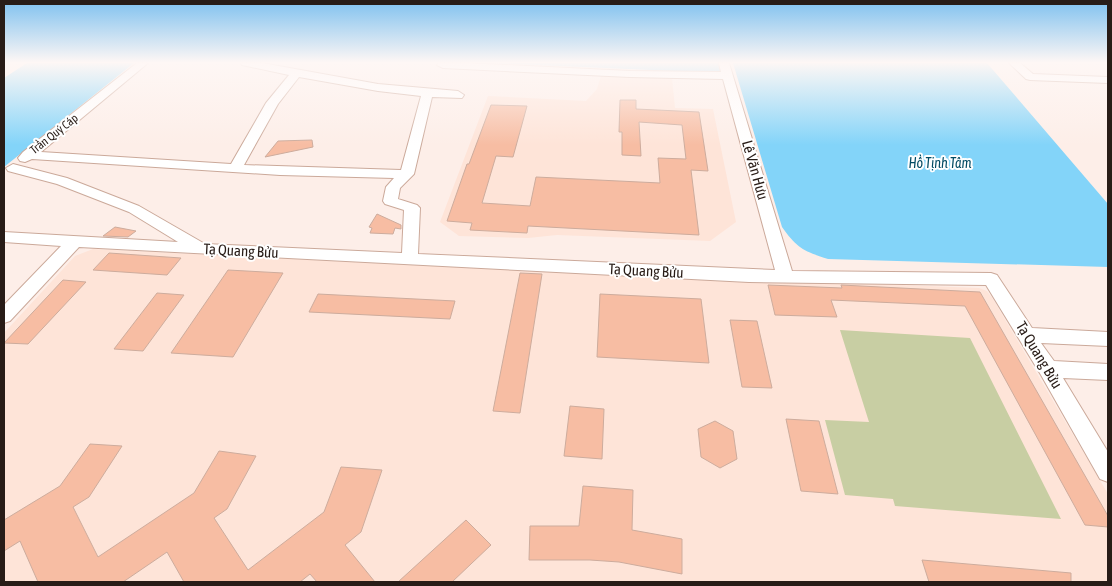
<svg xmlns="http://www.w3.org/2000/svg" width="1112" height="586" font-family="'Asap Condensed',sans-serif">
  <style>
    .built { fill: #fee4d8 }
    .green { fill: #c8cea3 }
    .water { fill: #83d4f9 }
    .building { fill: #f7bda3; stroke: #cdac9d }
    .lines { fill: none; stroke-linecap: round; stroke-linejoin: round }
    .street-casing { stroke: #cba99a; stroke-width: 2 }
    .street { fill: #fff; fill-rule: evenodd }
    .labels { text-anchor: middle; stroke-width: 4; stroke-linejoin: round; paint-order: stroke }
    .far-street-label { font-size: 12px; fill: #281c17; stroke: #fff }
    .far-water-label { font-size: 14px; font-style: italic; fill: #014a63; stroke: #fff }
    .street-label { font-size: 15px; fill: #281c17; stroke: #fff }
  </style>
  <rect width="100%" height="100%" fill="#fdeee8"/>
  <path class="built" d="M601 76 672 78 675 108 713 109 736 222 710 241 557 235 528 238 459 236 440 222 488 96 586 101 597 89Z
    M93 249 780 283H852L979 288 987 291 993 299 1108 494V582H4V333L75 256Z"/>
  <path class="green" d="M840 330 970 338 1061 519 895 506 893 499 845 495 825 420 869 422Z"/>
  <path class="water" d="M27 63H134L4 167V78Z
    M490 63H718L721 73Z
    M733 63H987L1108 204V267L828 259C803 251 797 248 782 227Z"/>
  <path class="building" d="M620 100H636V109L699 112 708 171 691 170 699 235 528 226 527 233 470 230 472 223 447 221 467 164H469L491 105 527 106 513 157 496 156 482 203 530 206 536 177 660 183 658 158 686 159 682 125 639 122 641 156 622 155V132H619Z
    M312 140 313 147 265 157 278 141Z
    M377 214 401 225V229L395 228 393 234 370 233 372 228 369 227Z
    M115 227 136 231 128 237 103 236Z
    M109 253 181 258 167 275 93 270Z
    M228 270 283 273 233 357 171 353Z
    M520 273 542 274 520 413 493 411Z
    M63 280 86 282 28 344 4 343Z
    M768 285 842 288 841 285 980 292 1108 516V527L1085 525 965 306 831 300 837 317 775 315Z
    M157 293 184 295 143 351 114 349Z
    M318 294 455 301 450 319 309 312Z
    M600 294 701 299 709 363 597 357Z
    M730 320 757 321 772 388 742 387Z
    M570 406 604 409 602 459 564 456Z
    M786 419 819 421 838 494 801 491Z
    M715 421 733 431 737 459 720 468 701 457 698 429Z
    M90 444 122 446 89 497 73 507 98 557 194 493 219 451 256 456 227 509 214 518 248 570 324 512 341 467 382 470 361 532 345 545 375 582H317L310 574 300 582H184L167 552 123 582H38L20 541 4 551V520L60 486Z
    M583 486 633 490 632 530 682 539V574L619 562 590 560H529L530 526H579Z
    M466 520 491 545 452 582H398Z
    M922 560 1071 573V582H929Z"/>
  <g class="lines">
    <g class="street-casing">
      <path id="street" d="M137 63H148L41 152 231 164 266 103 289 75 242 65 241 63H262L378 84 458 91 464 95 462 98 432 97 414 174 400 188 398 199 417 205 420 208 418 254 775 270 723 79 630 77 443 68 437 65 439 63H464L630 71 721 72 719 63H729L792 271 991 273 997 275 1032 328 1108 332V346L1041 343 1054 361 1108 364V380L1063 378 1108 452V482L1100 479 1041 375 986 285 749 282 79 247 10 321 4 323V305L61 246 4 242V232L178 242 129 212 57 184 8 171 6 168 13 164 67 178 139 206 205 244 402 253 404 210 385 204 383 201 386 187 394 178 280 175 32 159 25 162 20 161 18 158 23 152ZM299 77 378 91 421 96 401 170 244 165 278 104Z
        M1009 63H1020L1033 74 1108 77V83L1030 80 1026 79Z"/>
    </g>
    <use href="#street" class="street"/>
  </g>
  <linearGradient id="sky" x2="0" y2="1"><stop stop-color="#7fc1ef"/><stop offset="0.43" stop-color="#fef7f5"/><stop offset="1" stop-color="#fef7f5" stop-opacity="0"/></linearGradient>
  <rect width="1112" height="145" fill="url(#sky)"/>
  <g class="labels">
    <g class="far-street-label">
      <text transform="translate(54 134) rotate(-38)" y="4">Trần Quý Cáp</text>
    </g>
    <g class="far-water-label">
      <text x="940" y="168">Hồ Tịnh Tâm</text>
    </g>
    <g class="street-label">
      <text transform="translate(755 170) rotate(74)" y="5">Lê Văn Hưu</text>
      <text transform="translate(241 251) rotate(3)" y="5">Tạ Quang Bửu</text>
      <text transform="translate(646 271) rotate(3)" y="5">Tạ Quang Bửu</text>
      <text transform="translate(1039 355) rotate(59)" y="5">Tạ Quang Bửu</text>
    </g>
  </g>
  <rect width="1112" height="586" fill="none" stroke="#281c17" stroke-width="10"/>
</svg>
